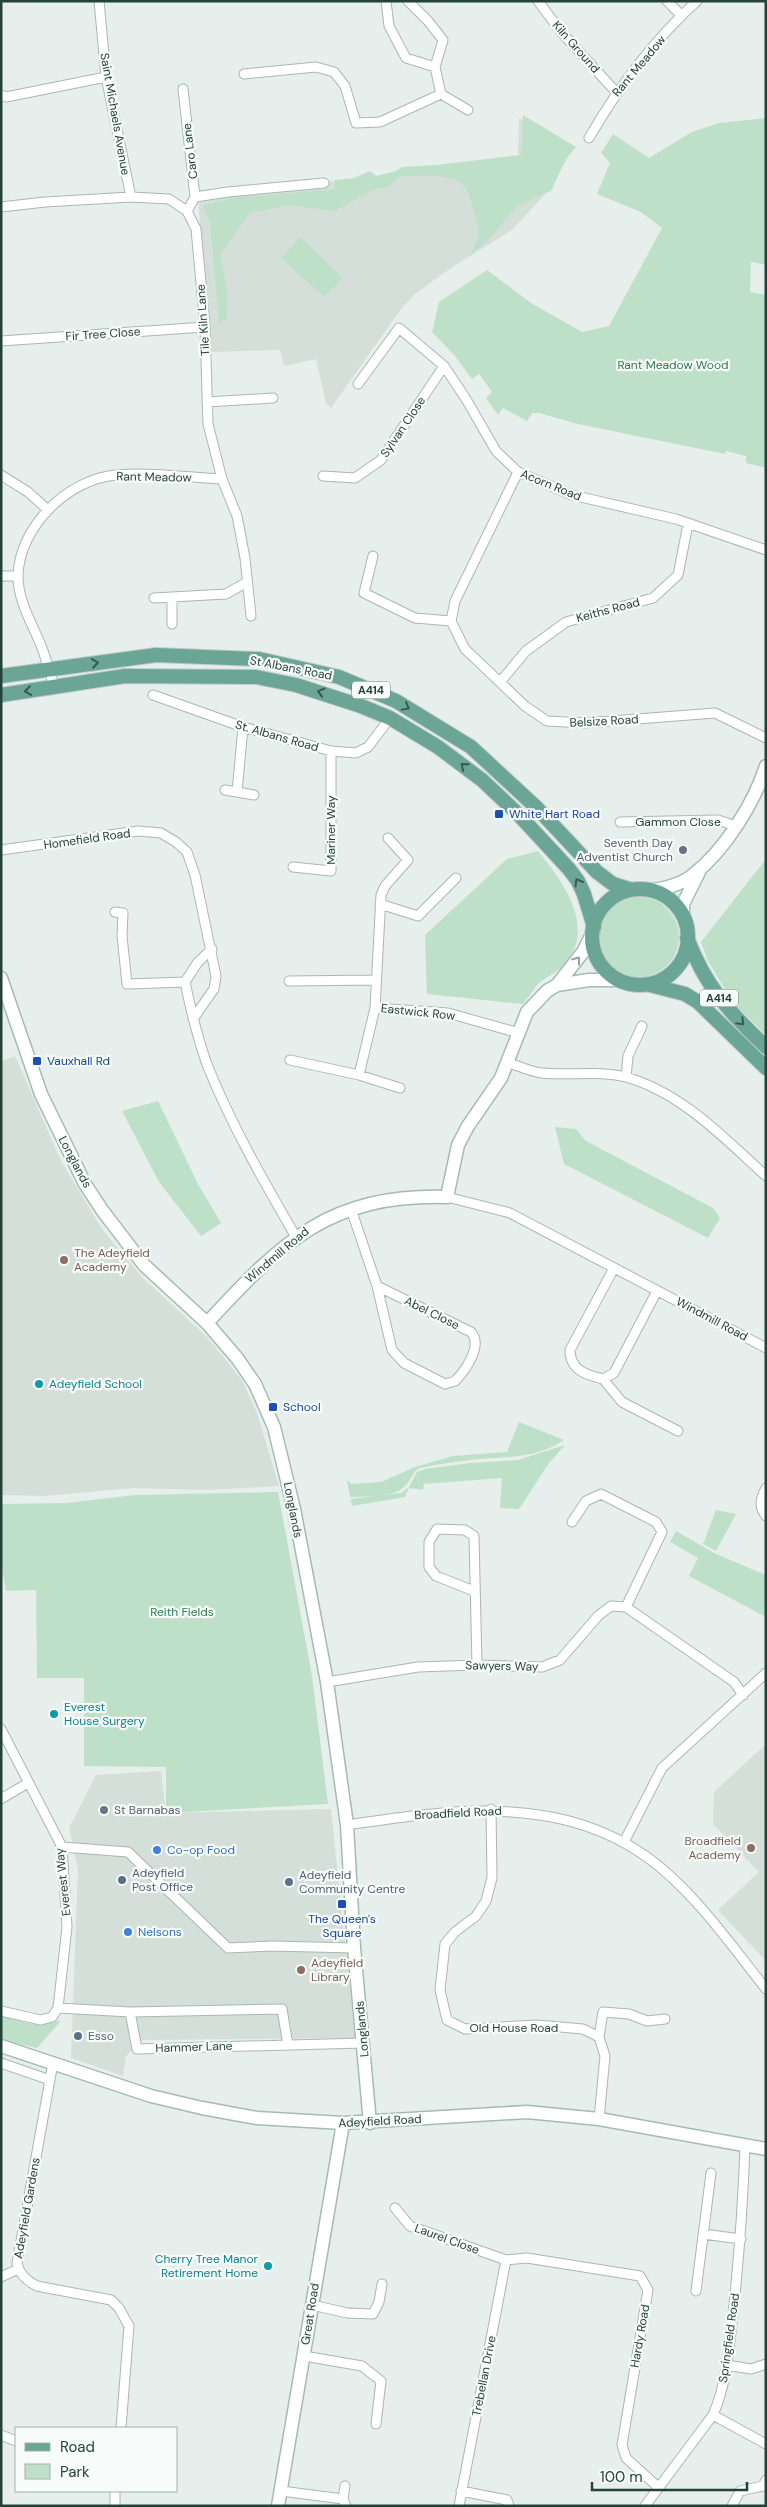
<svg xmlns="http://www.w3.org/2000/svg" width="767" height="2507" font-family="'DM Sans',sans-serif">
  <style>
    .built { fill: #d4dfda }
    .green { fill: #bfe0c8 }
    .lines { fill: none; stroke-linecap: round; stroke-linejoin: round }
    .street-casing { stroke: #a8b8b2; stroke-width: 11 }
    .secondary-casing { stroke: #a4bbb3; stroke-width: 15 }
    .primary-casing { stroke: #c2cac8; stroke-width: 16 }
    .street { stroke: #fff; stroke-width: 9 }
    .secondary { stroke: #fff; stroke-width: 12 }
    .primary { stroke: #6aa596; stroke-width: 14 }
    .oneway { stroke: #365b51 }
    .oneway2 { stroke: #92a09c }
    .transit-dot { fill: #1a4fb4; stroke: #f7fbf9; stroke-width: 2 }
    .worship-dot { fill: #6b7280; stroke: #f7fbf9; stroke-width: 2 }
    .education-dot { fill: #8d6e63; stroke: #f7fbf9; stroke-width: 2 }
    .culture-dot { fill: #0f9aa8; stroke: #f7fbf9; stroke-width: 2 }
    .shop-dot { fill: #3f7fe0; stroke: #f7fbf9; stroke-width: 2 }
    .service-dot { fill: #5c6f8a; stroke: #f7fbf9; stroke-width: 2 }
    .labels { text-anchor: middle; stroke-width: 4.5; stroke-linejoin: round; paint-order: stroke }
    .shield { fill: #f7fbf9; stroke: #637a73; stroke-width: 1 }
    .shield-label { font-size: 11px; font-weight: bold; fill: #24423a }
    .street-label { font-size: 12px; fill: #24423a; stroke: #f7fbf9 }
    .park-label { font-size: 12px; fill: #2d7a4b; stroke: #f7fbf9 }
    .transit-label { font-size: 12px; fill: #164399; stroke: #f7fbf9; text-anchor: start }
    .worship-label { font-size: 12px; fill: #5b616d; stroke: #f7fbf9; text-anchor: end }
    .education-label { font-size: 12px; fill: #785e54; stroke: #f7fbf9; text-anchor: start }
    .culture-label { font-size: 12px; fill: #0d838f; stroke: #f7fbf9; text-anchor: start }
    .shop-label { font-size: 12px; fill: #366cbe; stroke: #f7fbf9; text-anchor: start }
    .service-label { font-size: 12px; fill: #4e5e75; stroke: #f7fbf9; text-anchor: start }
  </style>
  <rect width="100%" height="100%" fill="#e6efeb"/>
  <path class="built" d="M519 118 572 150 548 191 512 230 451 268 415 294 401 309 331 408 326 403 316 359 284 366 280 350 211 352 198 200 223 192 520 163 518 152Z
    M15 1056 61 1161 102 1229 143 1278 207 1337 242 1380 257 1413 279 1486 209 1490 133 1488 44 1496 1 1495V1061Z
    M766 1744V1961L718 1910 759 1872 713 1824 714 1792Z
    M161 1771 166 1813 331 1809 355 2038 143 2040 126 2056 123 2076 71 2058 78 1869 69 1828 96 1775Z"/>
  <path class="green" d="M523 115 576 147 566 159 551 191 517 206 491 237 472 254 469 256C481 235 481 232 473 209 471 201 469 190 462 184 449 173 414 175 398 177L390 186 371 191 335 211 288 205 250 213 220 255 227 288V318L219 323 210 223 203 205 231 198 335 189V180L354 178 370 171 376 176 396 171 402 167 436 165 520 155 522 151Z
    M766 118V265L751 262 750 292 766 295V468L746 463V456L726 451 725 454 578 424 539 413H532L527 421 503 408 498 415 486 398 492 392 479 374 472 379 455 356 432 332 439 302 487 270 531 303 582 332 609 326 662 228 641 212 597 194 610 163 601 153 613 134 649 158 692 132 719 123Z
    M301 237 343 278 324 297 281 258Z
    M538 851C563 882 599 930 562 967 554 974 544 978 537 985 532 991 528 998 523 1004L427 994 425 935 507 859Z
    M766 859V1035L732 1001 708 961 701 942Z
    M599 937a40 40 0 1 1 80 0a40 40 0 1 1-80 0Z
    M158 1101 198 1184 221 1223 201 1236 159 1182 122 1111Z
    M555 1127 576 1129 586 1141 713 1208 720 1218 708 1238 564 1164Z
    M519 1422 564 1440C537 1458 509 1457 478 1459 459 1461 439 1464 420 1468 412 1472 411 1480 405 1486 393 1498 366 1496 350 1497L347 1480 351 1484 381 1482 415 1467 453 1456 507 1452Z
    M565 1445 549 1463 519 1509 500 1508 502 1478 424 1484 423 1490 409 1488 405 1497 352 1506 351 1499 401 1493 409 1487 417 1472 425 1469 470 1463 518 1460Z
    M278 1492 312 1676 328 1804 166 1813V1767L84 1766V1678H37L36 1590 6 1591 1 1563V1504L67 1503 135 1495Z
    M716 1510 736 1514 716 1551 703 1544Z
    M676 1531 714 1553 766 1575V1617L689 1576 698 1558 670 1542Z
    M1 2016C20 2021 41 2029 59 2020L60 2022 37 2048 1 2040Z"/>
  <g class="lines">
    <g class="street-casing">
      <path id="street" d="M99 1 106 77 131 197
        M386 1 389 26 406 58 435 67 443 40 428 21 408 1
        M538 1 562 33 616 92
        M667 1 681 15
        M244 74 316 67 334 72 345 86 356 123 380 122 441 94 435 67
        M183 89 195 197 187 211
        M441 94 468 110
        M1 95 6 97 106 77
        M589 138C618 88 654 40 697 1
        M195 197 228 192 324 183
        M1 207 45 202 131 197 169 199 187 211 196 229 205 327 208 424 222 479 237 516 245 558 251 616
        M1 341 205 327
        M358 384 399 328 444 366 466 399 496 451 518 472 572 495 676 519 766 550
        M207 402 273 398
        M1 475 28 492 48 510
        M323 476 355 478 381 460 444 366
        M373 556 364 593 415 618 451 621 465 649 525 706 547 721 585 723 715 713 766 738
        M1 576H18
        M172 597V624
        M154 598 226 594 247 582
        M451 621 455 601 518 472
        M501 681 526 651 566 622 653 598 678 575 688 524
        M55 687C49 674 47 661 42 648 33 625 18 602 18 576 19 527 68 479 116 475 150 472 187 477 222 479
        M153 695 243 727 331 751 356 753 368 747 390 718
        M225 790 237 792 243 727
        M237 792 254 795
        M620 822 718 820 736 826
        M1 850 138 831 161 833 176 842 187 852 195 875 216 976 214 989 193 1019
        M293 867 331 871V751
        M380 904 418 916 456 878
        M115 912 123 913 122 936 127 984 185 982
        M212 949 198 962 185 982C191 1011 198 1040 208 1067 232 1126 264 1182 296 1237
        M289 981 375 980
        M375 1008 448 1013 519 1033
        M290 1060 359 1075 400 1088
        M509 1063C519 1066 531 1072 542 1073 570 1076 598 1070 626 1077 682 1093 724 1138 766 1176
        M359 1075 375 1008 381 895 385 886 408 860 388 838
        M626 1077 628 1056 642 1026
        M447 1197 510 1213 766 1348
        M351 1209 377 1286 392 1350 404 1363 445 1384 455 1381C466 1370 483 1345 471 1332L377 1286
        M614 1268 570 1350C570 1370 586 1375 603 1379L614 1373 657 1291
        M603 1379 622 1402 678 1431
        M766 1488C761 1498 758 1506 766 1516
        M572 1522 586 1501 601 1494 656 1522 662 1532 626 1607
        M474 1591 436 1576 429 1567V1542L437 1529 465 1530 474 1536 477 1665
        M327 1682 418 1667 477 1665 542 1667 560 1660 598 1616 611 1606 626 1607 734 1682 743 1695
        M1 1729 62 1847 67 1927 58 2008 52 2017 41 2020 1 2011
        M1 1799 28 1783
        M491 1809 492 1878 486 1901 476 1916 455 1932 445 1944 440 1990 447 2020 465 2029 537 2025 583 2029 599 2037
        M347 1825C448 1810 558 1793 647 1857 693 1890 731 1945 766 1989
        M624 1842 662 1768 766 1673
        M62 1847 128 1852 228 1948 272 1946 354 1948
        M58 2008 130 2012
        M288 2045 282 2009 130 2012 137 2049 363 2043
        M1 2063 50 2080
        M53 2063 17 2263C19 2274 27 2281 37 2286L111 2300 119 2308 129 2326 121 2428
        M599 2119 605 2056 599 2037 603 2012 629 2014 647 2021 665 2019
        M395 2208 410 2226 506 2260 527 2258 640 2276 648 2290 622 2445 626 2458 658 2487
        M703 2234 741 2239
        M1 2277 18 2269
        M696 2291 711 2173
        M312 2305 347 2313 373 2314 379 2302 382 2284
        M304 2356 362 2366 381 2381 376 2424
        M727 2365 751 2369 766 2364
        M713 2415 766 2444
        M1 2435 16 2441
        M345 2486 343 2499 346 2506
        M281 2491 343 2499
        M461 2491 507 2500 509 2506
        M115 2506V2491
        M459 2506 506 2260
        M645 2506 713 2415C727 2383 729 2348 733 2314 739 2258 743 2202 745 2146
        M732 2506 740 2491 763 2486 766 2480"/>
    </g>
    <g class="secondary-casing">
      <path id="secondary" d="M652 890C667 888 683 884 694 874 725 850 754 803 766 766
        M683 916V904L699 872
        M1 978 41 1094 85 1184 102 1210 144 1265 207 1323 237 1358 255 1384 274 1427 294 1509 327 1682 347 1825 354 1948 370 2123
        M557 985 589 980H618
        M207 1323C283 1241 329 1194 447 1197L458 1145 468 1126 501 1078 527 1012 547 991 557 985 583 952 593 932
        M1 2046 151 2096 202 2108 257 2118 343 2123 527 2112 599 2119 766 2149
        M278 2506 343 2123"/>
    </g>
    <g class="primary-casing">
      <path id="primary" d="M1 676 156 655 259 659 339 677 396 701 471 747 537 808 597 872 613 884 629 889
        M1 695 125 676 256 677 296 685 361 706 390 718 438 747 482 780 519 815 569 869 578 881 584 894 594 927
        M592 937a48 48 0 1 1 96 0a48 48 0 1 1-96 0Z
        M687 938C706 987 728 1011 766 1047
        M650 985 685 994 698 1002 766 1068"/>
    </g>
    <use href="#street" class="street"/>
    <use href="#secondary" class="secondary"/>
    <use href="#primary" class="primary"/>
  </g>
  <defs><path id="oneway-chevron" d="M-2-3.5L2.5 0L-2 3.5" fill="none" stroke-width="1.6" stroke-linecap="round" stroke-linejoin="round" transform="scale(1.25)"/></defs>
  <g class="oneway">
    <use href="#oneway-chevron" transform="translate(95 663) rotate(-8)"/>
    <use href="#oneway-chevron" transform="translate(28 691) rotate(171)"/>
    <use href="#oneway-chevron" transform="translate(321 692) rotate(-164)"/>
    <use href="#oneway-chevron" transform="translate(406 707) rotate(29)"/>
    <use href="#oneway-chevron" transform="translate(464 766) rotate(-141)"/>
    <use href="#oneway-chevron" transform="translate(578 882) rotate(-120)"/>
    <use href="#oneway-chevron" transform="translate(741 1022) rotate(45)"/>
  </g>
  <use class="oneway2" href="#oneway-chevron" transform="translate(577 960) rotate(-53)"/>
  <g class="transit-dot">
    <rect x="494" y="809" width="10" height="10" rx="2.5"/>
    <rect x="32" y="1056" width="10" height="10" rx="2.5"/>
    <rect x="268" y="1402" width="10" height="10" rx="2.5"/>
    <rect x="337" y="1899" width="10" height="10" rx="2.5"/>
  </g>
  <g class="worship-dot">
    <circle cx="683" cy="850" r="5"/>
    <circle cx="104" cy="1810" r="5"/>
  </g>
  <g class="education-dot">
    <circle cx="64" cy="1260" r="5"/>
    <circle cx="751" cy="1848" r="5"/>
    <circle cx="301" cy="1970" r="5"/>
  </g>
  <g class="culture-dot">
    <circle cx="39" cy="1384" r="5"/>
    <circle cx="54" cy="1714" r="5"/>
    <circle cx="268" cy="2266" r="5"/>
  </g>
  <g class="shop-dot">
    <circle cx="157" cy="1850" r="5"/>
    <circle cx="128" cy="1932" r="5"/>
  </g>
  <g class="service-dot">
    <circle cx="122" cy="1880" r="5"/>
    <circle cx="289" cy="1882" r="5"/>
    <circle cx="78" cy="2036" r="5"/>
  </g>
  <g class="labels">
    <g class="shield">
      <rect x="352" y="681.5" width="38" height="17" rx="4"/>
      <rect x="700" y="989.5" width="38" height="17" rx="4"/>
    </g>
    <g class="shield-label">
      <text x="371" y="694">A414</text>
      <text x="719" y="1002">A414</text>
    </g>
    <g class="street-label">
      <text transform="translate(576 47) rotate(49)" y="4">Kiln Ground</text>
      <text transform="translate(639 66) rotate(-50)" y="4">Rant Meadow</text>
      <text transform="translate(115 114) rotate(80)" y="4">Saint Michaels Avenue</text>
      <text transform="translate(190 151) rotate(-97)" y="4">Caro Lane</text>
      <text transform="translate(203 320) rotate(-94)" y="4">Tile Kiln Lane</text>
      <text transform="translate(103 334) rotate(-4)" y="4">Fir Tree Close</text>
      <text transform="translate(403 427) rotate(-56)" y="4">Sylvan Close</text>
      <text transform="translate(154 477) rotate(1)" y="4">Rant Meadow</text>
      <text transform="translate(551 485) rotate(22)" y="4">Acorn Road</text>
      <text transform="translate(608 610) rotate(-15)" y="4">Keiths Road</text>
      <text transform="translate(291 668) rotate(11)" y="4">St Albans Road</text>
      <text transform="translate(604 721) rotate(-3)" y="4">Belsize Road</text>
      <text transform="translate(277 736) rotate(16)" y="4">St. Albans Road</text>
      <text x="678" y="826">Gammon Close</text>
      <text transform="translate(331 830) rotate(-90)" y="4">Mariner Way</text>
      <text transform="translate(87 839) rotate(-8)" y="4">Homefield Road</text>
      <text transform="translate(418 1012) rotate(6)" y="4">Eastwick Row</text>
      <text transform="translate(75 1162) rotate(62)" y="4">Longlands</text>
      <text transform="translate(277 1255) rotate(-40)" y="4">Windmill Road</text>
      <text transform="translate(432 1313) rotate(26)" y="4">Abel Close</text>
      <text transform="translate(712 1319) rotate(28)" y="4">Windmill Road</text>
      <text transform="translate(293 1510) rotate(79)" y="4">Longlands</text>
      <text transform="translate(502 1666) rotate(1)" y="4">Sawyers Way</text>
      <text transform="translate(458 1813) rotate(-3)" y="4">Broadfield Road</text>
      <text transform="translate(63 1882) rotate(-96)" y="4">Everest Way</text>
      <text x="514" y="2032">Old House Road</text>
      <text transform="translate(362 2029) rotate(-95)" y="4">Longlands</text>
      <text transform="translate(194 2047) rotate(-2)" y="4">Hammer Lane</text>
      <text transform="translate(380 2121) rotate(-3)" y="4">Adeyfield Road</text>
      <text transform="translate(27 2208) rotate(-80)" y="4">Adeyfield Gardens</text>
      <text transform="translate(447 2239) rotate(20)" y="4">Laurel Close</text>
      <text transform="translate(310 2314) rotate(-81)" y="4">Great Road</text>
      <text transform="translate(640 2336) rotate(-80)" y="4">Hardy Road</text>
      <text transform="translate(729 2338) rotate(-82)" y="4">Springfield Road</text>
      <text transform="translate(484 2376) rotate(-79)" y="4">Trebellan Drive</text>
    </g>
    <g class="park-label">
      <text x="673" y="369">Rant Meadow Wood</text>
      <text x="182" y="1616">Reith Fields</text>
    </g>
    <g class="transit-label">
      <text x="509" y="818">White Hart Road</text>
      <text x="47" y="1065">Vauxhall Rd</text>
      <text x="283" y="1411">School</text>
      <text x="342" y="1923" text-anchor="middle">The Queen's<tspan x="342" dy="14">Square</tspan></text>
    </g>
    <g class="worship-label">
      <text x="673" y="847">Seventh Day<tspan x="673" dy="14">Adventist Church</tspan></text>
      <text x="114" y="1814" text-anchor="start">St Barnabas</text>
    </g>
    <g class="education-label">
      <text x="74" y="1257">The Adeyfield<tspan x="74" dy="14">Academy</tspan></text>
      <text x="741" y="1845" text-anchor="end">Broadfield<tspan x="741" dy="14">Academy</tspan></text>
      <text x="311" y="1967">Adeyfield<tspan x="311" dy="14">Library</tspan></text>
    </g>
    <g class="culture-label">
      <text x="49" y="1388">Adeyfield School</text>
      <text x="64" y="1711">Everest<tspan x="64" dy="14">House Surgery</tspan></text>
      <text x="258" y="2263" text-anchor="end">Cherry Tree Manor<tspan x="258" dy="14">Retirement Home</tspan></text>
    </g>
    <g class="shop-label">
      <text x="167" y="1854">Co-op Food</text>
      <text x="138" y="1936">Nelsons</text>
    </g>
    <g class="service-label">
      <text x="132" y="1877">Adeyfield<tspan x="132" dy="14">Post Office</tspan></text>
      <text x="299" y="1879">Adeyfield<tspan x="299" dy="14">Community Centre</tspan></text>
      <text x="88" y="2040">Esso</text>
    </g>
  </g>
  <rect width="767" height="2507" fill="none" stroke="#24423a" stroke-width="5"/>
  <rect x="15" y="2427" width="162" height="65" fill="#f7fbf9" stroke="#a3b1ad"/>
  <rect x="25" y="2443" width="25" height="8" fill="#6aa596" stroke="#a3b1ad"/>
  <text x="60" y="2452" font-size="15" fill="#24423a">Road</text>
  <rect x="25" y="2464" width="25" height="15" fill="#bfe0c8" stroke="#a3b1ad"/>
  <text x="60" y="2477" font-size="15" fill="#24423a">Park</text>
  <path d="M592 2482v8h155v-8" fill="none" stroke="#24423a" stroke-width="2.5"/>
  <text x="600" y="2482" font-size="15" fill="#24423a" stroke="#f7fbf9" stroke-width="4" paint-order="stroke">100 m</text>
</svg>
